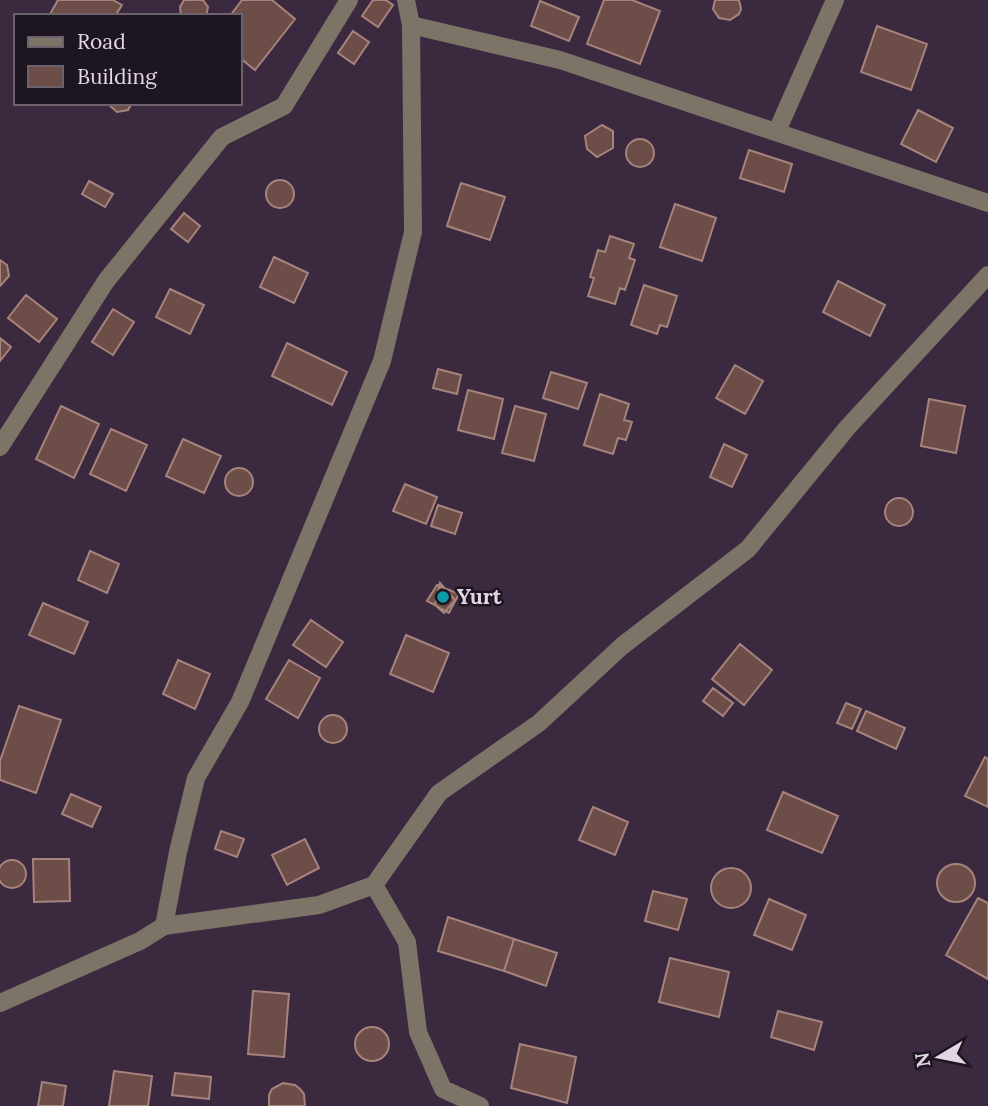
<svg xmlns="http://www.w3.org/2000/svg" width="988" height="1106" font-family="Lora,serif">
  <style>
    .building { fill: #6d4d47; stroke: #a6837c; stroke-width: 2 }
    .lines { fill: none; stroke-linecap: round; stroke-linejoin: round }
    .minor { stroke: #7d7468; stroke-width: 18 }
    .culture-dot { fill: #0f9aa8; stroke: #1d151f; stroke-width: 2.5 }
    .labels { text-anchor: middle; stroke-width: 5; stroke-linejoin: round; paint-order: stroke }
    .poi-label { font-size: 21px; font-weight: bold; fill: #e2d6e5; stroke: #1d151f; text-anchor: start }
  </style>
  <rect width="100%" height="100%" fill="#3b293f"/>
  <path class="building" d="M58 0H113L122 5 115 16H49Z
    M184 0H203L208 7 206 16H181L180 7Z
    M242 0H272L295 19 255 70 240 58V16H230Z
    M373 0H386L393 5 378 27 362 16Z
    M604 0H632L660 11 640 64 587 44Z
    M715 0H739L741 9 739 14 730 20 719 18 713 9Z
    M540 1 579 17 569 41 531 26Z
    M877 26 927 44 911 90 861 72Z
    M353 31 369 42 354 64 338 53Z
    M107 103H132L128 110 117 112Z
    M918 110 953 128 936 162 901 144Z
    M602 125 613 131V148L597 157 587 149 585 136Z
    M626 153a14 14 0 1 1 28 0a14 14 0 1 1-28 0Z
    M749 150 792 164 784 192 740 178Z
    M266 194a14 14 0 1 1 28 0a14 14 0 1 1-28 0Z
    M89 181 113 194 105 207 82 194Z
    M461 183 505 197 490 240 447 226Z
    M675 204 716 218 702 261 660 247Z
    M184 213 200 226 188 242 171 229Z
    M610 236 634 244 629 258 635 260 625 290 620 288 615 304 588 296 594 278 590 277 598 250 605 252Z
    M274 257 308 273 294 303 260 287Z
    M0 260 7 265 9 276 0 286Z
    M838 281 885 305 870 336 823 312Z
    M644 285 677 296 667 327 660 325 657 334 631 325Z
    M170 289 204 305 190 334 156 317Z
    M26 295 57 319 39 342 8 318Z
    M113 309 134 322 113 355 92 342Z
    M0 338 11 347 0 361Z
    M287 343 347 372 332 405 272 376Z
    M735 365 763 381 745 414 716 398Z
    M438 369 461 375 457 394 433 388Z
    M551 372 587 383 578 409 543 398Z
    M468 390 503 399 494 439 458 430Z
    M600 394 629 404 624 420 632 422 626 440 618 438 613 454 584 445Z
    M929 399 965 406 956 453 921 446Z
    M61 406 99 424 74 478 36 459Z
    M515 406 546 414 534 461 502 453Z
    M111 429 147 445 126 491 90 474Z
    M183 439 221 456 204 493 166 476Z
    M724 444 747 455 732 487 710 477Z
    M225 482a14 14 0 1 1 28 0a14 14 0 1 1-28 0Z
    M405 484 437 497 426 524 393 511Z
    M885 512a14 14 0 1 1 28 0a14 14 0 1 1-28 0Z
    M438 505 462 513 455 534 431 526Z
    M90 551 119 564 107 593 78 580Z
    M440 583 455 600 444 613 435 605Z
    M437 585 459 594 449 613 427 601Z
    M43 603 88 622 74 654 29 635Z
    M311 620 343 642 326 667 293 645Z
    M406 635 449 653 433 692 390 674Z
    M740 644 772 670 744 705 712 679Z
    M178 660 210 674 195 709 163 694Z
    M289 660 320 678 298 718 266 699Z
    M713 688 733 703 723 716 703 701Z
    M846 703 861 709 852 729 837 723Z
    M19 706 61 720 36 793 0 780V761Z
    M866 711 905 728 896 749 857 731Z
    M319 729a14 14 0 1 1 28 0a14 14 0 1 1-28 0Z
    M985 757 988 759V807L965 796Z
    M783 792 838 816 822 853 767 830Z
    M71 794 101 807 92 827 62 814Z
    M593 807 628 822 615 855 579 840Z
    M221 831 244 839 237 857 215 849Z
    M305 839 319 868 287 885 272 855Z
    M33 859H69L70 901 34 902Z
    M-2 874a14 14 0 1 1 28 0a14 14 0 1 1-28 0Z
    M937 883a19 19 0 1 1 38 0a19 19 0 1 1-38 0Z
    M711 888a20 20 0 1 1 40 0a20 20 0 1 1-40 0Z
    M653 891 687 899 678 930 645 921Z
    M978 898 988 903V979L946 955Z
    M769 899 806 915 792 950 754 935Z
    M448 917 514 939 504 971 438 951Z
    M514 939 557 953 546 986 504 971Z
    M670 958 729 972 719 1017 659 1002Z
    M253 991 289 994 284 1057 248 1054Z
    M778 1011 822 1022 814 1050 771 1037Z
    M355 1044a17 17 0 1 1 34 0a17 17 0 1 1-34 0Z
    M520 1044 576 1057 567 1103 511 1088Z
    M114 1071 152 1076 148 1106H109Z
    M175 1073 211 1077 209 1099 172 1095Z
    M42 1082 66 1086 63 1106H38Z
    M283 1083 295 1085 300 1089 304 1094 305 1106H269V1095L272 1089Z"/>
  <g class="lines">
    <path class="minor" d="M411 25 560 60 988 203
      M777 131 835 0
      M0 447 106 281 222 137 284 106 349 0
      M374 885 407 942 418 1032 443 1089 480 1106
      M164 926 178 852 196 778 240 702 382 361 413 232 411 25 406 0
      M0 1003 140 941 164 926 319 905 374 885 439 793 539 723 622 646 748 549 847 428 988 275"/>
  </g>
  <circle class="culture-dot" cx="443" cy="597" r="7"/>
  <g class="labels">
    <g class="poi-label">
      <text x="457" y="604">Yurt</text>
    </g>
  </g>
  <rect x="14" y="14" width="228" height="91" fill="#1d151f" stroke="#6c626e" stroke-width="2"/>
  <rect x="28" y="37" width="35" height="10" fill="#7d7468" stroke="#6c626e" stroke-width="2"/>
  <text x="77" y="49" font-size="21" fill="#e2d6e5">Road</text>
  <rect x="28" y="66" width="35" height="21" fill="#6d4d47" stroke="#6c626e" stroke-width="2"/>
  <text x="77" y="84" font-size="21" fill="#e2d6e5">Building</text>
  <g transform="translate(939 1057) rotate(260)" stroke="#1d151f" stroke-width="5" paint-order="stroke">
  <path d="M0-5L12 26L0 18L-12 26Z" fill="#e2d6e5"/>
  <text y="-10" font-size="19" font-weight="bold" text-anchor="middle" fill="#e2d6e5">N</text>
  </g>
</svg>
